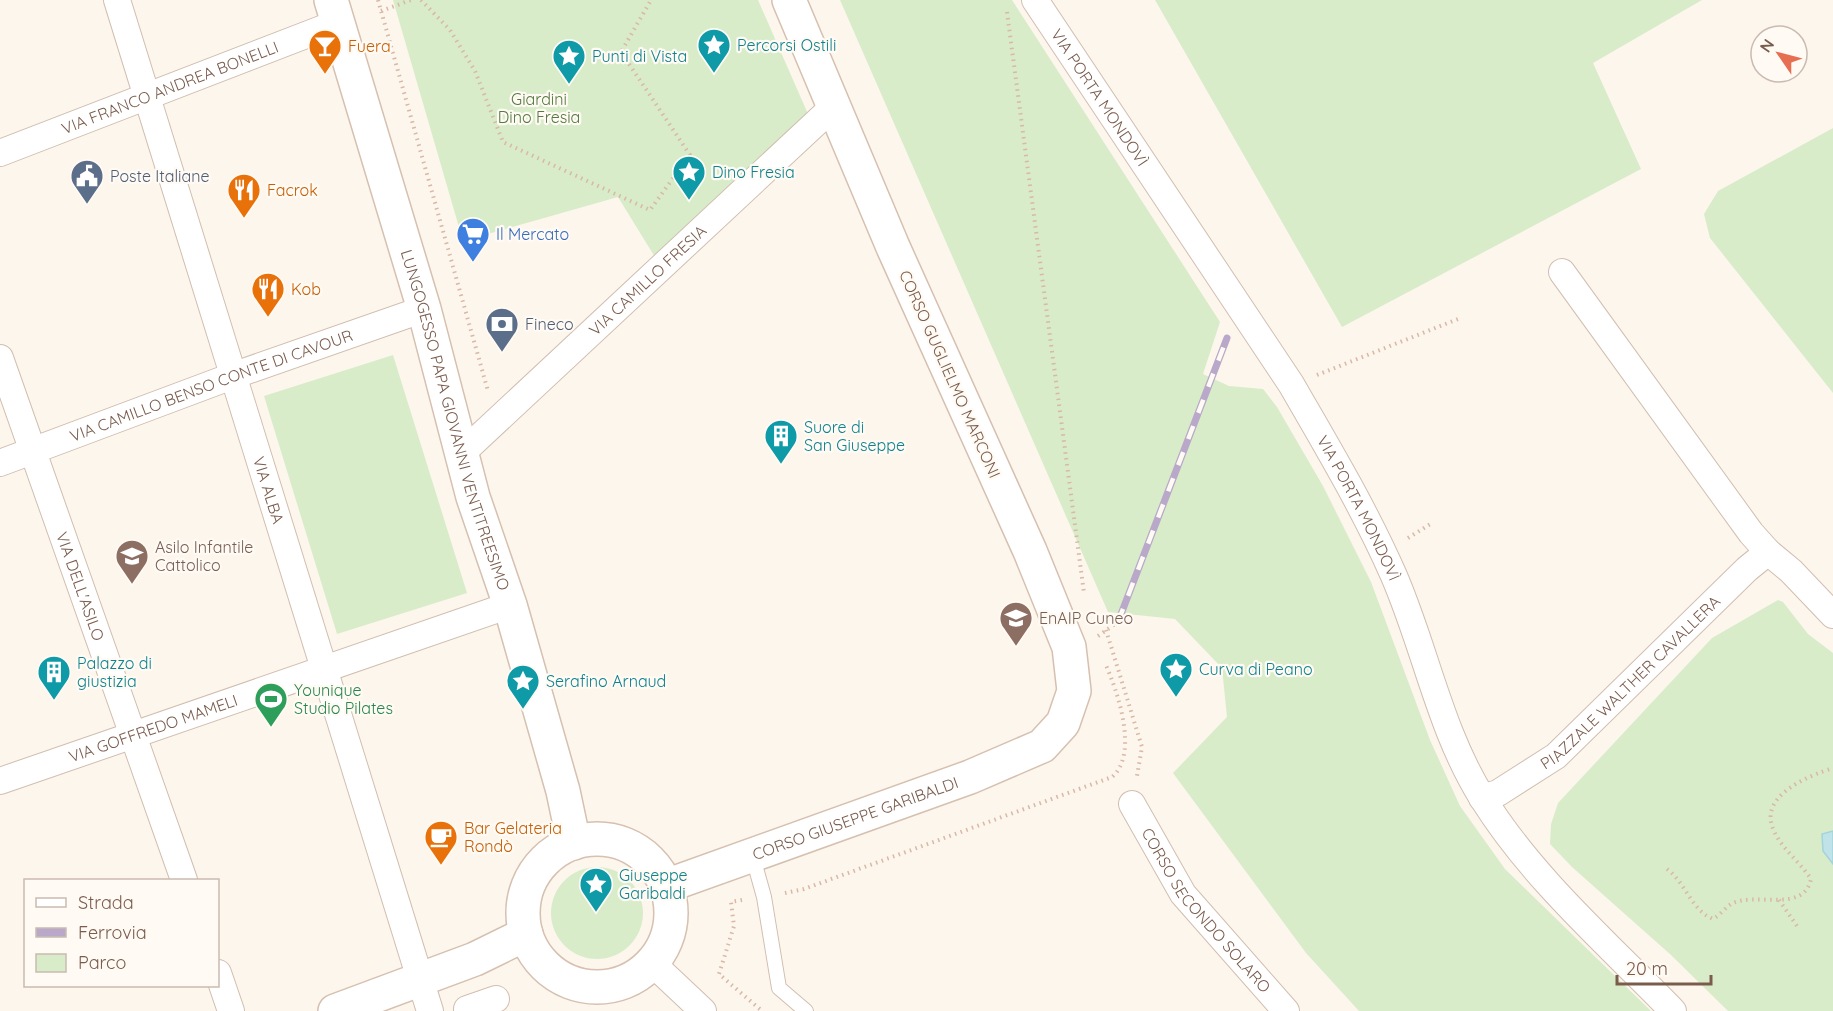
<svg xmlns="http://www.w3.org/2000/svg" width="1833" height="1011" font-family="Quicksand,sans-serif">
  <style>
    .green { fill: #d8ecc9 }
    .water { fill: #bfe3e8; stroke: #a5d3da; stroke-width: 1.5 }
    .lines { fill: none; stroke-linecap: round; stroke-linejoin: round }
    .lane-casing { stroke: #d1beb0; stroke-width: 16 }
    .street-casing { stroke: #d1beb0; stroke-width: 28 }
    .secondary-casing { stroke: #d6c0b0; stroke-width: 36 }
    .path { stroke: #d9b8a5; stroke-width: 4; stroke-dasharray: 1.5 4.5; stroke-linecap: butt }
    .lane { stroke: #fff; stroke-width: 14 }
    .street { stroke: #fff; stroke-width: 26 }
    .secondary { stroke: #fff; stroke-width: 33 }
    .rail-casing { stroke: #b9a8c9; stroke-width: 7 }
    .rail { stroke: #fffaf3; stroke-width: 4.5; stroke-dasharray: 14; stroke-linecap: butt }
    .labels { text-anchor: middle; stroke-width: 4.5; stroke-linejoin: round; paint-order: stroke }
    .culture-label { font-size: 16px; fill: #0d838f; stroke: #fffaf3; text-anchor: start }
    .food-label { font-size: 16px; fill: #c56008; stroke: #fffaf3; text-anchor: start }
    .street-label { font-size: 16px; fill: #7a5c4d; stroke: #fffaf3 }
    .park-label { font-size: 16px; fill: #537a41; stroke: #fffaf3 }
    .service-label { font-size: 16px; fill: #4e5e75; stroke: #fffaf3; text-anchor: start }
    .shop-label { font-size: 16px; fill: #366cbe; stroke: #fffaf3; text-anchor: start }
    .education-label { font-size: 16px; fill: #785e54; stroke: #fffaf3; text-anchor: start }
    .leisure-label { font-size: 16px; fill: #27864d; stroke: #fffaf3; text-anchor: start }
  </style>
  <rect width="100%" height="100%" fill="#fdf6ec"/>
  <path class="green" d="M393 0H758L808 114 658 262 618 197 463 241Z
    M840 0H1012L1220 322 1203 374 1229 386 1263 389 1277 407 1323 486 1371 582 1430 740 1460 806 1505 869 1651 1011H1359L1306 953 1173 773 1227 717 1222 668 1175 619 1108 612Z
    M1155 0H1702L1593 63 1641 169 1342 327Z
    M1833 128V393L1710 238 1704 214 1718 191Z
    M393 355 467 593 337 634 264 396Z
    M1778 600 1783 602 1808 634 1833 653V1011H1728L1671 955 1572 867 1550 844 1551 824 1558 803 1712 638Z
    M551 913a46 46 0 1 1 92 0a46 46 0 1 1-92 0Z"/>
  <path class="water" d="M1833 831V864L1823 851 1822 834Z"/>
  <g class="lines">
    <g class="lane-casing">
      <path id="lane" d="M752 854 764 897 779 988 806 1011"/>
    </g>
    <g class="street-casing">
      <g id="street">
        <path id="s1" d="M117 0 430 1011"/>
        <path id="s2" d="M1035 0 1291 384C1327 446 1365 510 1394 576 1426 650 1440 731 1483 799 1533 879 1608 944 1673 1011"/>
        <path id="s3" d="M0 153 337 23"/>
        <path d="M1562 272 1751 533 1768 552 1791 571 1833 615"/>
        <path id="s4" d="M0 358 184 880"/>
        <path id="s5" d="M461 454 833 107"/>
        <path id="s6" d="M0 463 235 375 424 309"/>
        <path id="s7" d="M0 781 510 605"/>
        <path id="s8" d="M1482 798 1498 793 1556 756 1747 569 1768 552"/>
        <path id="s9" d="M1132 804 1183 894 1286 1011"/>
        <path d="M652 963 703 1011"/>
        <path d="M218 973 231 1011"/>
        <path d="M467 1009 496 999"/>
      </g>
    </g>
    <g class="secondary-casing">
      <g id="secondary">
        <path id="s10" d="M331 0 424 309 473 497 510 605 563 791 574 843"/>
        <circle cx="597" cy="913" r="74"/>
        <path id="s11" d="M666 886 970 777 1042 746 1063 723 1074 691 1069 647 1030 551 893 247 789 0"/>
        <path d="M335 1011 475 959 526 934"/>
      </g>
    </g>
    <path class="path" d="M378 0 488 391
      M421 0 450 30 475 71 503 142 650 210 690 155 621 52 651 0
      M381 11 411 0
      M1007 12 1084 593
      M1317 375 1458 319
      M1408 538 1432 523
      M1106 630 1142 747 1137 776
      M1098 636 1118 622
      M1667 869C1686 883 1691 910 1713 919 1720 915 1725 908 1731 904 1754 891 1804 914 1811 879 1800 862 1782 849 1774 831 1757 796 1808 776 1833 768
      M785 893 804 889 1112 777C1139 754 1118 692 1105 663
      M742 900 731 902 734 926 719 974 762 1011
      M1779 900 1797 926"/>
    <use href="#lane" class="lane"/>
    <use href="#street" class="street"/>
    <use href="#secondary" class="secondary"/>
    <g class="rail-casing">
      <path id="rail" d="M1118 622 1227 338"/>
    </g>
    <use href="#rail" class="rail"/>
  </g>
  <defs>
    <g id="sight-pin" transform="scale(1.725)"><path d="M0 17L-7.5 6A9.5 9.5 0 1 1 7.5 6Z" fill="#0f9aa8" stroke="#fffaf3"/><path d="M0-6L1.8-2.2L6-1.7L2.9 1.2L3.7 5.4L0 3.3L-3.7 5.4L-2.9 1.2L-6-1.7L-1.8-2.2Z" fill="#fff"/></g>
    <g id="bar-pin" transform="scale(1.725)"><path d="M0 17L-7.5 6A9.5 9.5 0 1 1 7.5 6Z" fill="#e8710a" stroke="#fffaf3"/><path d="M-6-5H6L.8 .8V4.5H3.5V6h-7V4.5H-.8V.8Z" fill="#fff"/></g>
    <g id="civic-pin" transform="scale(1.725)"><path d="M0 17L-7.5 6A9.5 9.5 0 1 1 7.5 6Z" fill="#5c6f8a" stroke="#fffaf3"/><path d="M-.6-6.5H3V-4.5H.6V-3L4-1V1h2V6H-6V1h2V-1L-.6-3ZM-1.2 2.5V6h2.4V2.5Z" fill="#fff"/></g>
    <g id="restaurant-pin" transform="scale(1.725)"><path d="M0 17L-7.5 6A9.5 9.5 0 1 1 7.5 6Z" fill="#e8710a" stroke="#fffaf3"/><path d="M-5-6h1v4h1v-4h1v4h1v-4h1v5L-1.5 .5V6h-2V.5L-5-1ZM5-6V6H3V1.5H1.5Q1.5-4 5-6Z" fill="#fff"/></g>
    <g id="supermarket-pin" transform="scale(1.725)"><path d="M0 17L-7.5 6A9.5 9.5 0 1 1 7.5 6Z" fill="#3f7fe0" stroke="#fffaf3"/><path d="M-6-5.5h2.5l.6 2H6L4.5 2H-2.5L-4.4-4H-6ZM-1.5 3.2a1.3 1.3 0 1 0 .1 0ZM3 3.2a1.3 1.3 0 1 0 .1 0Z" fill="#fff"/></g>
    <g id="bank-pin" transform="scale(1.725)"><path d="M0 17L-7.5 6A9.5 9.5 0 1 1 7.5 6Z" fill="#5c6f8a" stroke="#fffaf3"/><path d="M-6-4H6V4H-6ZM0-2.3a2.3 2.3 0 1 0 0 4.6a2.3 2.3 0 1 0 0-4.6Z" fill="#fff"/></g>
    <g id="building-pin" transform="scale(1.725)"><path d="M0 17L-7.5 6A9.5 9.5 0 1 1 7.5 6Z" fill="#0f9aa8" stroke="#fffaf3"/><path d="M-4-6H4V6H1V3H-1V6H-4ZM-2.5-4.3h1.7v1.8h-1.7ZM.8-4.3h1.7v1.8H.8ZM-2.5-1h1.7V.8h-1.7ZM.8-1h1.7V.8H.8Z" fill="#fff"/></g>
    <g id="school-pin" transform="scale(1.725)"><path d="M0 17L-7.5 6A9.5 9.5 0 1 1 7.5 6Z" fill="#8d6e63" stroke="#fffaf3"/><path d="M0-5L7-2L0 1L-7-2ZM-4 1L0 2.5L4 1V4Q0 6-4 4Z" fill="#fff"/></g>
    <g id="university-pin" transform="scale(1.725)"><path d="M0 17L-7.5 6A9.5 9.5 0 1 1 7.5 6Z" fill="#8d6e63" stroke="#fffaf3"/><path d="M0-5L7-2L0 1L-7-2ZM-4 1L0 2.5L4 1V4Q0 6-4 4Z" fill="#fff"/></g>
    <g id="stadium-pin" transform="scale(1.725)"><path d="M0 17L-7.5 6A9.5 9.5 0 1 1 7.5 6Z" fill="#2e9e5b" stroke="#fffaf3"/><path d="M0-5a6.5 5 0 1 0 0 10a6.5 5 0 1 0 0-10ZM-3.5-1.8h7v3.6h-7Z" fill="#fff"/></g>
    <g id="cafe-pin" transform="scale(1.725)"><path d="M0 17L-7.5 6A9.5 9.5 0 1 1 7.5 6Z" fill="#e8710a" stroke="#fffaf3"/><path d="M-5.5-4.5H6V0H3Q3 3.5 0 3.5H-2.5Q-5.5 3.5-5.5 0ZM3-3.2v2h1.7v-2ZM-6 4.5H4V6H-6Z" fill="#fff"/></g>
  </defs>
  <g fill-rule="evenodd">
    <use href="#sight-pin" x="714" y="45"/>
    <use href="#bar-pin" x="325" y="46"/>
    <use href="#sight-pin" x="569" y="56"/>
    <use href="#sight-pin" x="689" y="172"/>
    <use href="#civic-pin" x="87" y="176"/>
    <use href="#restaurant-pin" x="244" y="190"/>
    <use href="#supermarket-pin" x="473" y="234"/>
    <use href="#restaurant-pin" x="268" y="289"/>
    <use href="#bank-pin" x="502" y="324"/>
    <use href="#building-pin" x="781" y="436"/>
    <use href="#school-pin" x="132" y="556"/>
    <use href="#university-pin" x="1016" y="618"/>
    <use href="#sight-pin" x="1176" y="669"/>
    <use href="#building-pin" x="54" y="672"/>
    <use href="#sight-pin" x="523" y="681"/>
    <use href="#stadium-pin" x="271" y="699"/>
    <use href="#cafe-pin" x="441" y="837"/>
    <use href="#sight-pin" x="596" y="884"/>
  </g>
  <g class="labels">
    <g class="culture-label">
      <text x="737" y="51">Percorsi Ostili</text>
      <text x="592" y="62">Punti di Vista</text>
      <text x="712" y="178">Dino Fresia</text>
      <text x="804" y="433">Suore di<tspan x="804" dy="18">San Giuseppe</tspan></text>
      <text x="77" y="669">Palazzo di<tspan x="77" dy="18">giustizia</tspan></text>
      <text x="1199" y="675">Curva di Peano</text>
      <text x="546" y="687">Serafino Arnaud</text>
      <text x="619" y="881">Giuseppe<tspan x="619" dy="18">Garibaldi</tspan></text>
    </g>
    <g class="food-label">
      <text x="348" y="52">Fuera</text>
      <text x="267" y="196">Facrok</text>
      <text x="291" y="295">Kob</text>
      <text x="464" y="834">Bar Gelateria<tspan x="464" dy="18">Rondò</tspan></text>
    </g>
    <g class="street-label">
      <text dy="6" stroke="none"><textPath href="#s3" startOffset="182">VIA FRANCO ANDREA BONELLI</textPath></text>
      <text dy="6" stroke="none"><textPath href="#s2" startOffset="117">VIA PORTA MONDOVÌ</textPath></text>
      <text dy="6" stroke="none"><textPath href="#s5" startOffset="255">VIA CAMILLO FRESIA</textPath></text>
      <text transform="translate(950 374) rotate(66)" y="6">CORSO GUGLIELMO MARCONI</text>
      <text dy="6" stroke="none"><textPath href="#s6" startOffset="225">VIA CAMILLO BENSO CONTE DI CAVOUR</textPath></text>
      <text dy="6" stroke="none"><textPath href="#s10" startOffset="438">LUNGOGESSO PAPA GIOVANNI VENTITREESIMO</textPath></text>
      <text dy="6" stroke="none"><textPath href="#s1" startOffset="513">VIA ALBA</textPath></text>
      <text dy="6" stroke="none"><textPath href="#s2" startOffset="603">VIA PORTA MONDOVÌ</textPath></text>
      <text dy="6" stroke="none"><textPath href="#s4" startOffset="242">VIA DELL'ASILO</textPath></text>
      <text dy="6" stroke="none"><textPath href="#s8" startOffset="190">PIAZZALE WALTHER CAVALLERA</textPath></text>
      <text dy="6" stroke="none"><textPath href="#s7" startOffset="162">VIA GOFFREDO MAMELI</textPath></text>
      <text dy="6" stroke="none"><textPath href="#s11" startOffset="201">CORSO GIUSEPPE GARIBALDI</textPath></text>
      <text dy="6" stroke="none"><textPath href="#s9" startOffset="130">CORSO SECONDO SOLARO</textPath></text>
    </g>
    <g class="park-label">
      <text x="539" y="105">Giardini<tspan x="539" dy="18">Dino Fresia</tspan></text>
    </g>
    <g class="service-label">
      <text x="110" y="182">Poste Italiane</text>
      <text x="525" y="330">Fineco</text>
    </g>
    <g class="shop-label">
      <text x="496" y="240">Il Mercato</text>
    </g>
    <g class="education-label">
      <text x="155" y="553">Asilo Infantile<tspan x="155" dy="18">Cattolico</tspan></text>
      <text x="1039" y="624">EnAIP Cuneo</text>
    </g>
    <g class="leisure-label">
      <text x="294" y="696">Younique<tspan x="294" dy="18">Studio Pilates</tspan></text>
    </g>
  </g>
  <rect x="24" y="879" width="195" height="108" fill="#fffaf3" stroke="#cabbb1" stroke-width="1.5"/>
  <rect x="36" y="898" width="30" height="9" fill="#ffffff" stroke="#cabbb1" stroke-width="1.5"/>
  <text x="78" y="909" font-size="18" fill="#7a5c4d">Strada</text>
  <rect x="36" y="928" width="30" height="9" fill="#b9a8c9" stroke="#cabbb1" stroke-width="1.5"/>
  <text x="78" y="939" font-size="18" fill="#7a5c4d">Ferrovia</text>
  <rect x="36" y="954" width="30" height="18" fill="#d8ecc9" stroke="#cabbb1" stroke-width="1.5"/>
  <text x="78" y="969" font-size="18" fill="#7a5c4d">Parco</text>
  <g transform="translate(1779 54) rotate(305)"><circle r="28" fill="#fffaf3" stroke="#cabbb1" stroke-width="1.5"/>
  <path d="M0-4.5L10 22L0 15L-10 22Z" fill="#e76f51"/>
  <text y="-9" font-size="16" font-weight="bold" text-anchor="middle" fill="#7a5c4d">N</text>
  </g>
  <path d="M1617 975v9h94v-9" fill="none" stroke="#7a5c4d" stroke-width="3"/>
  <text x="1626" y="975" font-size="18" fill="#7a5c4d" stroke="#fffaf3" stroke-width="4.5" paint-order="stroke">20 m</text>
</svg>
